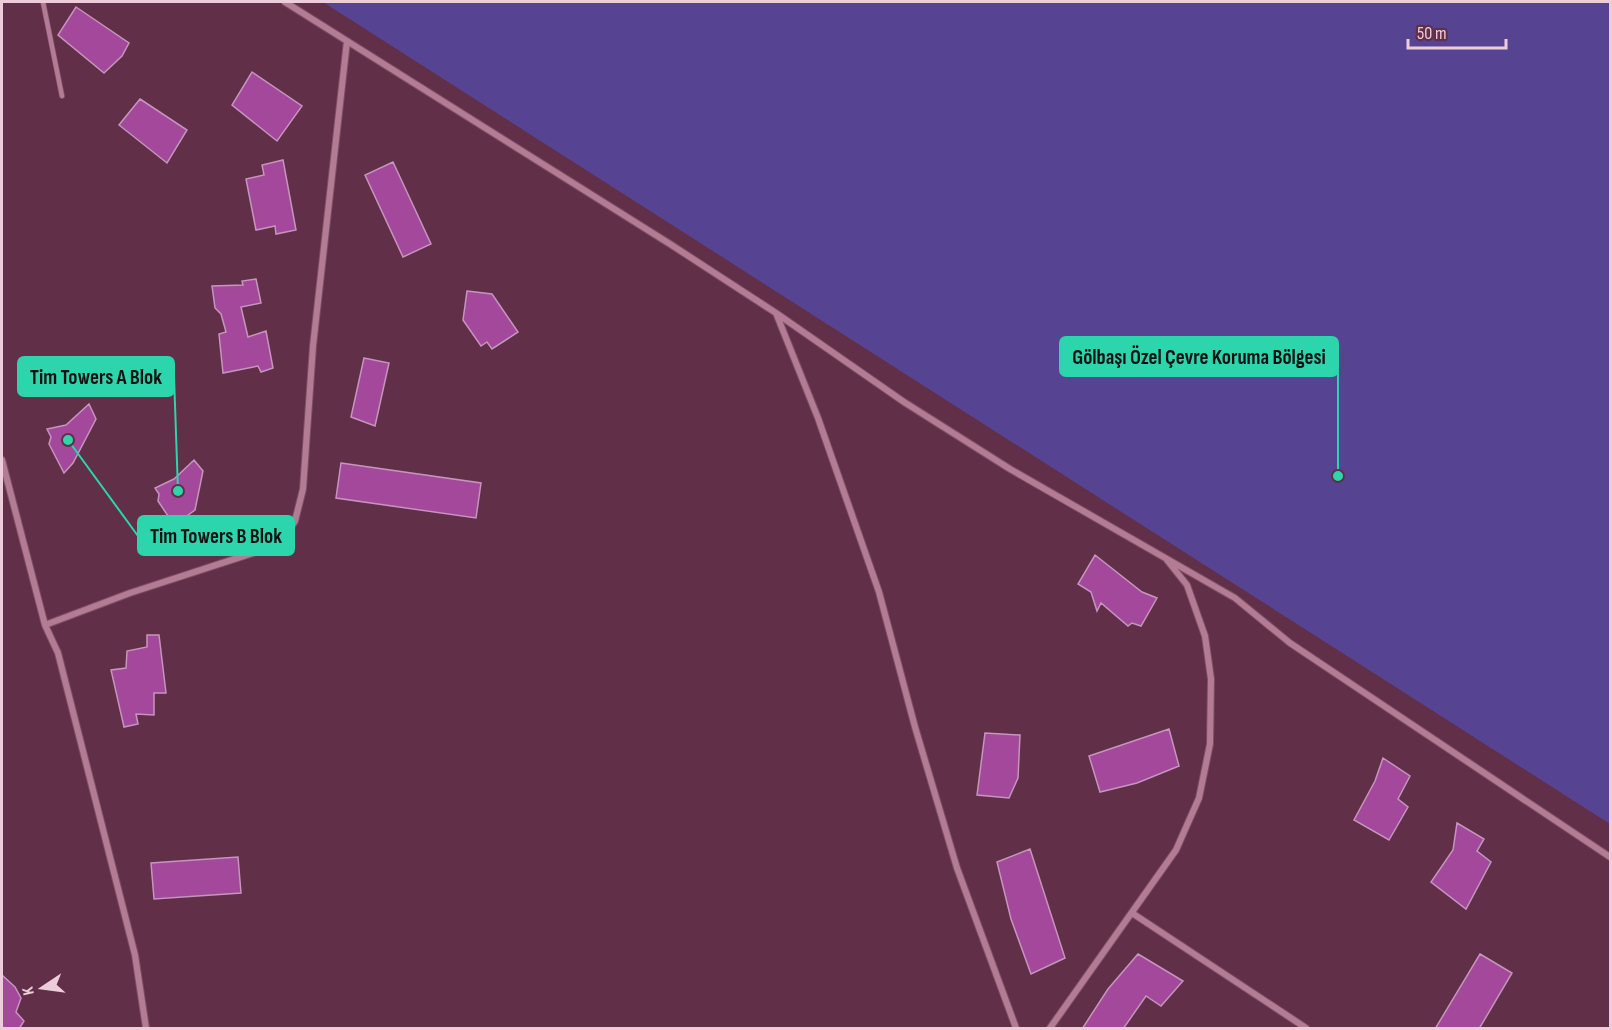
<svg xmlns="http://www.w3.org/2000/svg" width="1612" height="1030" font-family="'Sofia Sans Condensed',sans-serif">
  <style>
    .green { fill: #564492 }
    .building { fill: #a4489c; stroke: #c595be; stroke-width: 1.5 }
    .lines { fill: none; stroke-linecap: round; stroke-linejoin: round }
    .lane-casing { stroke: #7a5064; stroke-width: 6 }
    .street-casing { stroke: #7a5064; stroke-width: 8 }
    .lane { stroke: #b47b94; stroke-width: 4.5 }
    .street { stroke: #b47b94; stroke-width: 6 }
    .leader { fill: none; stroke: #2cd5ab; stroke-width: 2 }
    .callout-dot { fill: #2cd5ab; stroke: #612f47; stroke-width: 2 }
    .callout { fill: #2cd5ab; stroke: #2cd5ab; stroke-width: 2 }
    .callout-label { font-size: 21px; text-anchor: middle; font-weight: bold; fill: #111 }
  </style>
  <rect width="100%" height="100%" fill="#612f47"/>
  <path class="green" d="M323 2H1610V824Z"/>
  <path class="building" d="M76 7 129 43 122 56 104 73 58 35Z
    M252 72 302 106 277 141 232 105Z
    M140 99 187 130 167 163 119 125Z
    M283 160 296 230 276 234 275 226 256 230 246 179 264 175 262 165Z
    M393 162 431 244 403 257 365 175Z
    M256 279 261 303 241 307 248 337 266 331 273 368 261 372 258 366 223 373 219 334 226 332 221 314 215 308 212 286 243 285 242 281Z
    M467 291 492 294 518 332 492 349 487 342 481 346 463 320Z
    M364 358 389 363 375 426 351 417Z
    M89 404 96 419 73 463 64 473 49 444 51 437 47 429 66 425Z
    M194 460 203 471 195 510 174 525 158 501 159 494 155 488 174 479Z
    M341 463 481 483 476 518 336 498Z
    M1095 555 1142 592 1157 598 1141 626 1132 623 1128 626 1101 603 1097 611 1091 592 1078 584Z
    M147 635H159L166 693H154V715L136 714 138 724 124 727 111 670 126 668 127 651 147 647Z
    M1169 729 1179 766 1137 783 1100 792 1089 756Z
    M985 733 1020 735 1018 778 1009 798 977 795Z
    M1383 758 1410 776 1398 799 1408 807 1389 840 1354 820 1375 781Z
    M1457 823 1484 839 1477 851 1491 862 1466 909 1431 882 1453 850Z
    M1030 849 1065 958 1031 974 1011 919 997 862Z
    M238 857 241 893 154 899 151 863Z
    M1138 954 1183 981 1161 1006 1146 996 1123 1029H1082L1108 989Z
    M1480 954 1512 973 1479 1029H1435Z
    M2 975 15 987 21 998 16 1012 24 1021 19 1029H2Z"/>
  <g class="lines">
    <g class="lane-casing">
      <path id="lane" d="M43 2 62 96"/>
    </g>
    <g class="street-casing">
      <path id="street" d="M285 2 670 244 776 313 904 402 1010 469 1235 598 1290 643 1610 857
        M776 313 818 418 879 592 915 727 957 868 1016 1028
        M2 460 45 625 58 653 135 955 146 1028
        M45 625 130 593 259 551 285 536 295 521 303 489 313 346 347 41
        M1132 913 1306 1028
        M1050 1028 1176 850 1199 798 1210 744 1211 679 1205 636 1187 585 1167 560"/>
    </g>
    <use href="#lane" class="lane"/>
    <use href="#street" class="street"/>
  </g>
  <path class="leader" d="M1338 476L1338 356M178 491L174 376M68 440L138 536"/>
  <g class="callout-dot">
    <circle cx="1338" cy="476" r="6"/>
    <circle cx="178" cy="491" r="6"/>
    <circle cx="68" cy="440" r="6"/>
  </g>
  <g class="callout">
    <rect x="1060" y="337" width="278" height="39" rx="6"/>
    <rect x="18" y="357" width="156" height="39" rx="6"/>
    <rect x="138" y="516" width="156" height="39" rx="6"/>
  </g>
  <g class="callout-label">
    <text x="1199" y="364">Gölbaşı Özel Çevre Koruma Bölgesi</text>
    <text x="96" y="384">Tim Towers A Blok</text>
    <text x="216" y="543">Tim Towers B Blok</text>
  </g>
  <rect width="1612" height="1030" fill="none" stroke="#edcdda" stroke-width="6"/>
  <g transform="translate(42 988) rotate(257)" stroke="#612f47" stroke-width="4.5" paint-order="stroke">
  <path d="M0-4.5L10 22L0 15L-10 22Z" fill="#edcdda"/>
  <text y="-9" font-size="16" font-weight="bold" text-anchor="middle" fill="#edcdda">K</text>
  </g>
  <path d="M1408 39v9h98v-9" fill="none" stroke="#edcdda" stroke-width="3"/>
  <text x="1417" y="39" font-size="18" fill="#edcdda" stroke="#612f47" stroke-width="4.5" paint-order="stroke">50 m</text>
</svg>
